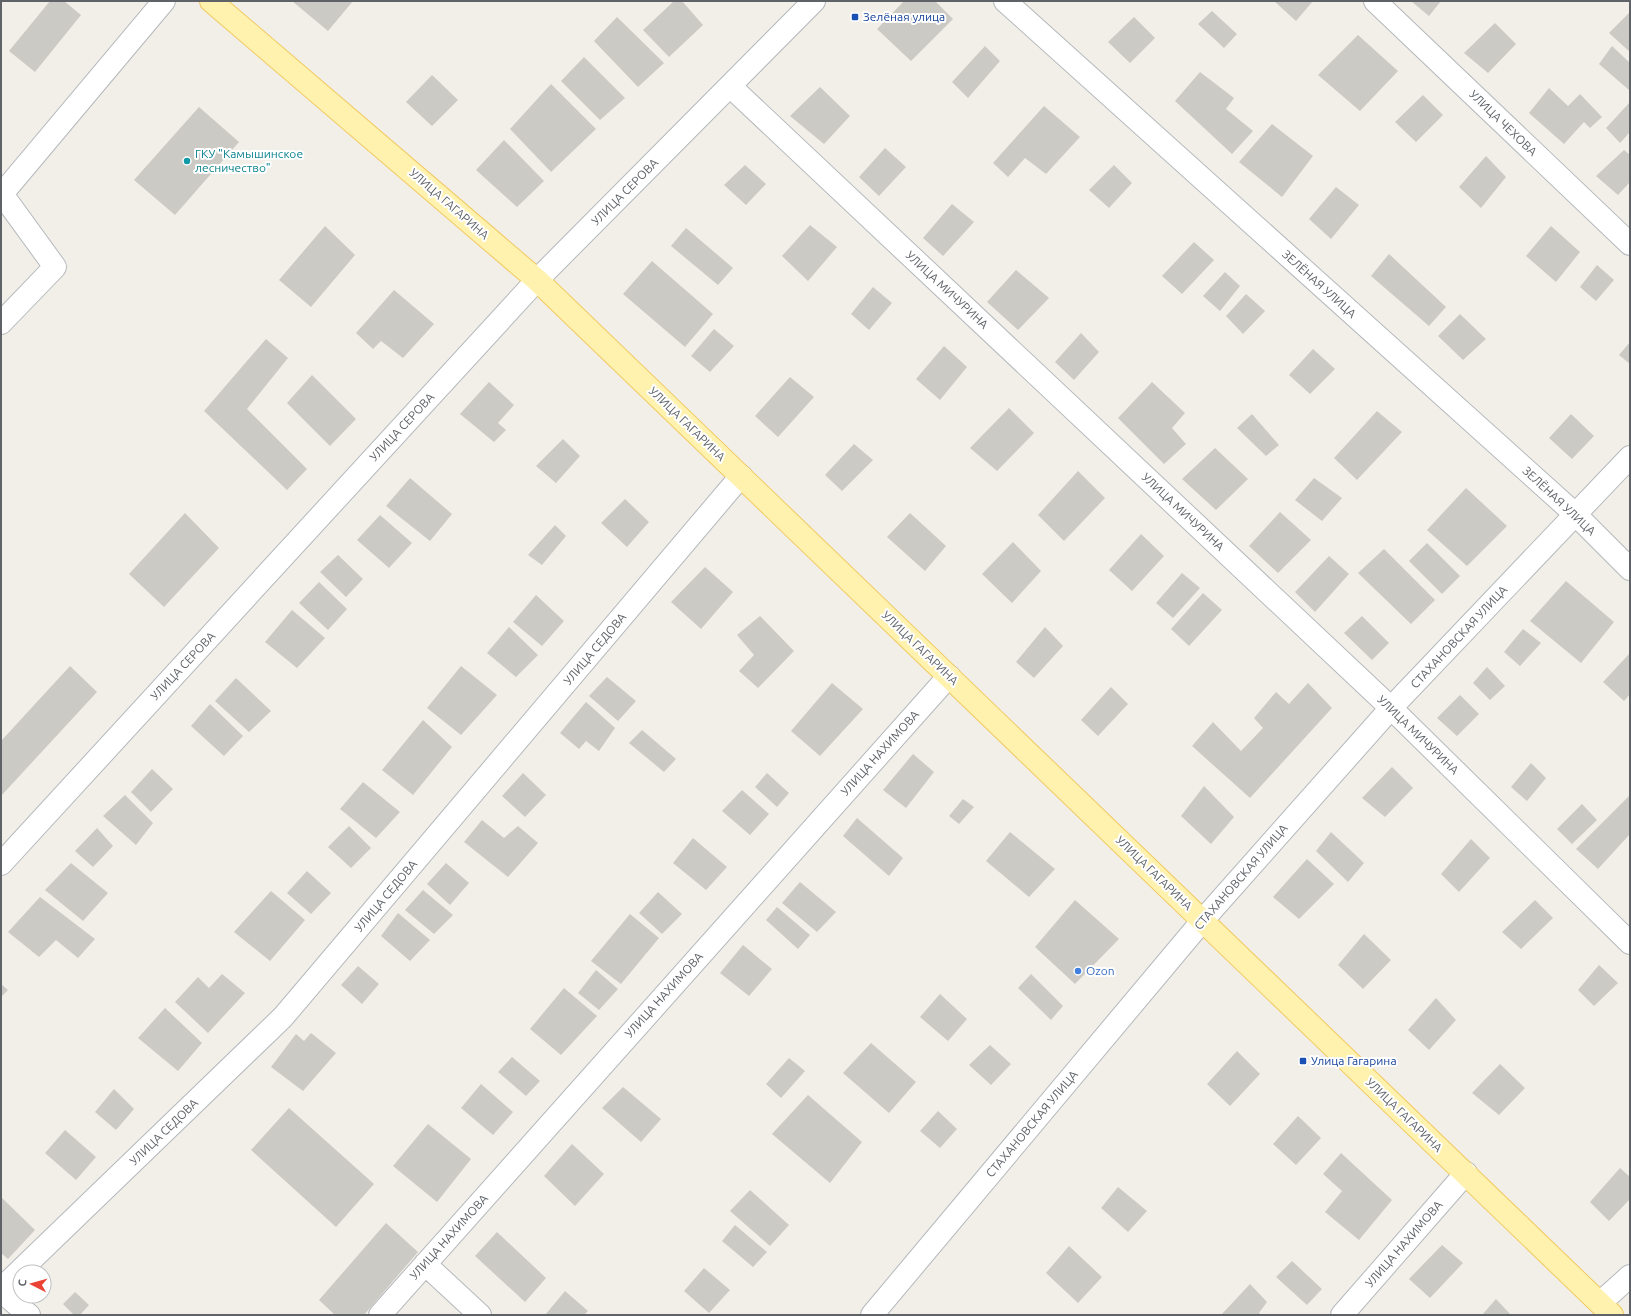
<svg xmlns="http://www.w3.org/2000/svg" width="1631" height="1316" font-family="Ubuntu,sans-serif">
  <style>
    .building { fill: #cccac5 }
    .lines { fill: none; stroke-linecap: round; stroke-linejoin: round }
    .minor-casing { stroke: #b5b8bc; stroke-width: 24 }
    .major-casing { stroke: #f2c960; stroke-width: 24 }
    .minor { stroke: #fff; stroke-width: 22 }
    .major { stroke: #fff2af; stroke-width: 22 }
    .transit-dot { fill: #1a4fb4; stroke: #fff; stroke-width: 1.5 }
    .culture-dot { fill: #0f9aa8; stroke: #fff; stroke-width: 1.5 }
    .shop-dot { fill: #3f7fe0; stroke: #fff; stroke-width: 1.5 }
    .labels { text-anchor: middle; stroke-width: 4; stroke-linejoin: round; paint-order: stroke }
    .transit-label { font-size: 12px; fill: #164399; stroke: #fff; text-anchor: start }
    .street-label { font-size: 12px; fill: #5f6368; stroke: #fff }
    .culture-label { font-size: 12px; fill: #0d838f; stroke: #fff; text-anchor: start }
    .shop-label { font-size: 12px; fill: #366cbe; stroke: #fff; text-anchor: start }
  </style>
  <rect width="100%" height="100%" fill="#f1efe8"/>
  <path class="building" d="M50 1H64L81 15 35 72 9 51Z
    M292 1H353L328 31Z
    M674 1H682L703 25 669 57 643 30Z
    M904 1H935L953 19 911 61 877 29Z
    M1274 1H1313L1296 21Z
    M1411 1H1441L1429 16Z
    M1212 11 1237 34 1224 48 1198 24Z
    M1630 12V52L1609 33Z
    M617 17 664 63 638 87 594 41Z
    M1134 17 1155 38 1130 63 1108 42Z
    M1495 23 1516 44 1488 73 1464 53Z
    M1358 35 1398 71 1360 111 1318 75Z
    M985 46 1000 61 968 98 952 82Z
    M1612 46 1630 63 1629 90 1599 64Z
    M584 57 625 98 600 120 561 81Z
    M1200 72 1234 98 1226 109 1253 131 1232 154 1175 101Z
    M432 75 458 100 432 126 406 102Z
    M551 84 596 129 551 172 510 129Z
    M820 87 850 116 824 144 790 116Z
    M1549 88 1568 106 1580 94 1602 117 1590 128 1584 122 1564 144 1529 113Z
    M1423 95 1443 115 1416 142 1395 122Z
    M1630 102V132L1620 143 1606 128Z
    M1044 106 1080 137 1046 174 1025 158 1008 177 993 163Z
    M199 107 239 142 175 215 134 180Z
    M1272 124 1313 156 1282 197 1239 162Z
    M504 140 544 181 517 207 476 170Z
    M885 148 906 167 879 196 859 177Z
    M1624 150 1630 155V182L1618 195 1596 176Z
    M1486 156 1506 177 1481 208 1459 187Z
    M745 165 766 184 746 205 724 185Z
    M1114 165 1132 183 1109 208 1089 190Z
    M1336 187 1359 205 1331 239 1309 219Z
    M952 204 974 222 943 256 923 238Z
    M810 225 837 247 808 281 782 256Z
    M325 226 355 255 311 307 279 280Z
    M1551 226 1580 252 1556 282 1526 256Z
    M686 228 733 268 718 285 671 246Z
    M1194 242 1214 260 1182 294 1162 276Z
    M1389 254 1446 307 1429 326 1371 276Z
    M652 261 713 314 685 347 623 294Z
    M1597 265 1614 280 1596 301 1580 287Z
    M1016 270 1049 298 1018 330 987 302Z
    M1225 272 1240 286 1220 311 1203 296Z
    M873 287 892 303 869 330 851 314Z
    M394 290 434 324 403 358 381 341 373 349 356 333Z
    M1246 294 1265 311 1243 334 1226 316Z
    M1460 314 1486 339 1463 360 1438 336Z
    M714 329 734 346 710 372 691 356Z
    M1081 333 1099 352 1074 380 1055 362Z
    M266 339 288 358 247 409 307 469 287 490 204 411Z
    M1630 342V364L1619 355Z
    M944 346 967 367 940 400 916 379Z
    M1313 349 1335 369 1310 394 1289 375Z
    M312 375 356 419 330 446 287 403Z
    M790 377 814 397 778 437 755 416Z
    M489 382 514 405 498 423 506 430 494 442 460 414Z
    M1152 382 1185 413 1172 428 1186 444 1164 464 1118 418Z
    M1009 408 1034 433 997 471 970 448Z
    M1377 411 1402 432 1357 480 1334 458Z
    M1252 414 1279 445 1266 456 1237 428Z
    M1571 414 1594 436 1572 459 1549 438Z
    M563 439 580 456 556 483 536 466Z
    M854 444 873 460 842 491 825 475Z
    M1215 448 1248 479 1216 510 1182 479Z
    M1078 471 1105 498 1064 541 1038 515Z
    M410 478 452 514 430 541 386 506Z
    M1314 478 1342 498 1322 521 1295 500Z
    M1466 488 1507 526 1467 566 1427 530Z
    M625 499 649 522 627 547 601 523Z
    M1280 512 1311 540 1278 573 1249 546Z
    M185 513 219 548 164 607 129 574Z
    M910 513 946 546 925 571 887 537Z
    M380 515 412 543 389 568 357 540Z
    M555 525 566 536 542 565 528 555Z
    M1141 534 1164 556 1132 591 1109 570Z
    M1013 542 1041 571 1012 603 982 574Z
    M1427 543 1460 576 1442 594 1409 561Z
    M1384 549 1435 600 1411 624 1358 573Z
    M338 555 363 579 346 597 320 572Z
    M1329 556 1349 574 1315 612 1295 592Z
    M705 567 733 592 701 629 671 602Z
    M1182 573 1200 588 1173 618 1156 603Z
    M1566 581 1614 622 1581 663 1530 621Z
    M319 582 347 609 328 630 299 603Z
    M1203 593 1222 610 1189 646 1171 629Z
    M536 595 564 621 542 646 513 622Z
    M292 610 325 638 297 668 265 642Z
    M760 616 794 651 758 688 739 671 754 655 737 635Z
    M1362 616 1389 643 1372 660 1344 633Z
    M509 627 538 655 516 677 487 653Z
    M1045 627 1063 646 1034 678 1016 662Z
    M1523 629 1541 643 1520 666 1504 652Z
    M1630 653V694L1624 701 1603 682Z
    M70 666 97 692 1 796V741Z
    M461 666 497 695 461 735 427 708Z
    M1487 667 1505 686 1490 700 1473 683Z
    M607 677 636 701 618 721 589 696Z
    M236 678 271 711 249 732 215 701Z
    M832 683 863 709 820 756 791 731Z
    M1308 683 1332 708 1250 798 1192 746 1213 722 1241 751 1263 728 1254 718 1276 692 1289 704Z
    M1111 687 1128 704 1098 736 1081 720Z
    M1460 695 1479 714 1457 736 1437 718Z
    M586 702 615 728 599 751 586 741 579 749 560 733Z
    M210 704 243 736 224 756 191 726Z
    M423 720 452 747 413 795 382 770Z
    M642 730 676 759 664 772 629 743Z
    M913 754 934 772 906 808 883 790Z
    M1531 763 1546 778 1527 801 1511 787Z
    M1392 767 1413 788 1385 817 1362 798Z
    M152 769 173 789 151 812 131 792Z
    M523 773 546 795 525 817 502 796Z
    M767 773 789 793 777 807 755 787Z
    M363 782 400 812 376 838 340 809Z
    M1204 786 1234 817 1211 844 1181 816Z
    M742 790 769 814 750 835 722 811Z
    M125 795 153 823 136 845 103 816Z
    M1630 795V834L1598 869 1576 849Z
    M963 799 974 807 959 824 949 816Z
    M1582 804 1597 820 1572 844 1557 829Z
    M857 818 903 858 889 876 843 836Z
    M482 820 504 838 518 826 538 843 508 877 464 842Z
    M349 826 371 848 351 868 328 847Z
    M97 828 113 846 93 867 75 851Z
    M1010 832 1055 869 1029 897 986 861Z
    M1331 832 1364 863 1348 882 1316 851Z
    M693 838 727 867 706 890 673 863Z
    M1471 839 1490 858 1459 892 1441 874Z
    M1307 859 1334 884 1299 919 1273 897Z
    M71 863 108 893 83 921 45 890Z
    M446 863 469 883 450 905 427 884Z
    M307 871 331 893 311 914 287 893Z
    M800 882 836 912 817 932 782 903Z
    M423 890 453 915 434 934 405 910Z
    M271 891 305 920 270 961 234 932Z
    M658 892 682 914 662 934 639 913Z
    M40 897 95 939 78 958 56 940 39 957 8 932Z
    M1075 900 1119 939 1075 984 1035 947Z
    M1535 900 1553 918 1521 949 1502 932Z
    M777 907 810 935 798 949 766 920Z
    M398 913 430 940 410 961 381 936Z
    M630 914 659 938 621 984 591 961Z
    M1364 934 1391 960 1363 989 1338 965Z
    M743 945 772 969 749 996 720 973Z
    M1599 965 1618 983 1594 1006 1578 990Z
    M358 966 379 984 362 1004 341 985Z
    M596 970 618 989 599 1010 578 993Z
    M222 974 245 993 208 1033 175 1002 198 977 209 988Z
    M1031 974 1063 1006 1051 1020 1018 988Z
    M1 984 8 990 1 997Z
    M564 988 597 1016 561 1055 530 1029Z
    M940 994 967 1019 948 1041 920 1017Z
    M1436 998 1456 1020 1429 1050 1408 1030Z
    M165 1008 202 1043 178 1071 138 1038Z
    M311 1033 336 1053 303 1091 271 1067 296 1034 304 1041Z
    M871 1043 916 1082 889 1113 843 1073Z
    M990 1045 1011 1064 991 1085 969 1065Z
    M1237 1051 1260 1074 1230 1106 1207 1084Z
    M512 1057 540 1081 526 1096 498 1072Z
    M789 1058 805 1071 781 1098 766 1084Z
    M1500 1064 1525 1088 1499 1115 1472 1093Z
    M481 1084 513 1112 493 1135 461 1108Z
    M623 1087 661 1119 641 1142 602 1108Z
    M114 1089 134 1109 116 1130 95 1112Z
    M808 1095 862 1142 830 1183 772 1134Z
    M289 1108 374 1184 336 1227 251 1150Z
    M938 1111 957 1129 940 1148 920 1131Z
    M1298 1116 1321 1138 1296 1165 1273 1144Z
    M428 1124 471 1159 437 1202 393 1166Z
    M65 1130 96 1157 76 1180 45 1153Z
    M572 1144 604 1174 575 1206 544 1176Z
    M1341 1153 1392 1200 1359 1240 1325 1212 1342 1191 1323 1174Z
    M1620 1168 1630 1177V1199L1609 1221 1590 1202Z
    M1118 1187 1147 1211 1128 1232 1101 1208Z
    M750 1190 789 1225 770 1246 730 1211Z
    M1 1197 35 1230 8 1259 1 1253Z
    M386 1223 418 1252 364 1315H335L319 1300Z
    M735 1225 767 1252 753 1267 722 1241Z
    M497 1232 546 1278 525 1302 475 1256Z
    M1442 1245 1463 1263 1430 1298 1409 1279Z
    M1069 1246 1102 1277 1078 1303 1046 1273Z
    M1292 1261 1322 1289 1307 1305 1276 1277Z
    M704 1268 730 1290 709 1313 684 1291Z
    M1250 1284 1267 1302 1259 1313 1261 1315H1221Z
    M565 1291 588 1311 584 1315H545Z
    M75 1292 89 1305 80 1315H74L63 1304Z
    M1496 1299 1511 1315H1482Z"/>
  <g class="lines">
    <g class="minor-casing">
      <path id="minor" d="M1005 1 1575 514 1630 569
        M1375 1 1630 244
        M730 86 1391 708 1630 943
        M1 323 55 267 2 194 164 1
        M1 864 537 280 814 1
        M425 1264 480 1315
        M1 1289 283 1017 741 476
        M1 1291 29 1315
        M1600 1303 1630 1276
        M380 1315 949 676
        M872 1315 1203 920 1391 708 1630 457
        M1342 1315 1466 1173"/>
    </g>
    <g class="major-casing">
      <path id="major" d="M211 1 537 280 1612 1315"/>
    </g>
    <use href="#minor" class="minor"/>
    <use href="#major" class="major"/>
  </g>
  <g class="transit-dot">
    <rect x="851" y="13" width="8" height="8" rx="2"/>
    <rect x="1299" y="1057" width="8" height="8" rx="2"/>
  </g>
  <circle class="culture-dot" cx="187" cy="161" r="4"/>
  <circle class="shop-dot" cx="1078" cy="971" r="4"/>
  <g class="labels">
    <g class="transit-label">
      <text x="863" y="21">Зелёная улица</text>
      <text x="1311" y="1065">Улица Гагарина</text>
    </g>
    <g class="street-label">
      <text transform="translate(1503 123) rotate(44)" y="4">УЛИЦА ЧЕХОВА</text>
      <text transform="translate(625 192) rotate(-45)" y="4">УЛИЦА СЕРОВА</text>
      <text transform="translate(449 204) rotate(41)" y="4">УЛИЦА ГАГАРИНА</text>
      <text transform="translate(1319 284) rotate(42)" y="4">ЗЕЛЁНАЯ УЛИЦА</text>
      <text transform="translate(947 290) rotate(43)" y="4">УЛИЦА МИЧУРИНА</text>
      <text transform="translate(687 424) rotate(44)" y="4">УЛИЦА ГАГАРИНА</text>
      <text transform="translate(402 427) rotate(-47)" y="4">УЛИЦА СЕРОВА</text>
      <text transform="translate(1559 501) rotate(43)" y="4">ЗЕЛЁНАЯ УЛИЦА</text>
      <text transform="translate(1183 512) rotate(43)" y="4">УЛИЦА МИЧУРИНА</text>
      <text transform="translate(1459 637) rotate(-47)" y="4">СТАХАНОВСКАЯ УЛИЦА</text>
      <text transform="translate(920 648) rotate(44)" y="4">УЛИЦА ГАГАРИНА</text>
      <text transform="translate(595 649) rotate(-50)" y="4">УЛИЦА СЕДОВА</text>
      <text transform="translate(183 666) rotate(-47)" y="4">УЛИЦА СЕРОВА</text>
      <text transform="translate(1418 735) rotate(44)" y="4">УЛИЦА МИЧУРИНА</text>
      <text transform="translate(880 753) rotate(-48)" y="4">УЛИЦА НАХИМОВА</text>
      <text transform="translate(1154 873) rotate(44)" y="4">УЛИЦА ГАГАРИНА</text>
      <text transform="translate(1241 877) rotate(-49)" y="4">СТАХАНОВСКАЯ УЛИЦА</text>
      <text transform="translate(386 896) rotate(-50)" y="4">УЛИЦА СЕДОВА</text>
      <text transform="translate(664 995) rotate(-48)" y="4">УЛИЦА НАХИМОВА</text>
      <text transform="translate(1404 1115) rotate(44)" y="4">УЛИЦА ГАГАРИНА</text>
      <text transform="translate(1032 1124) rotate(-50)" y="4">СТАХАНОВСКАЯ УЛИЦА</text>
      <text transform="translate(164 1132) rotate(-44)" y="4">УЛИЦА СЕДОВА</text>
      <text transform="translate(449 1237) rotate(-48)" y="4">УЛИЦА НАХИМОВА</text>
      <text transform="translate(1404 1244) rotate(-49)" y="4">УЛИЦА НАХИМОВА</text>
    </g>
    <g class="culture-label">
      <text x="195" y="158">ГКУ "Камышинское<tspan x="195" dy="14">лесничество"</tspan></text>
    </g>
    <g class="shop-label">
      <text x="1086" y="975">Ozon</text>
    </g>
  </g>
  <rect width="1631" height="1316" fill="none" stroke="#5f6368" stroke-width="4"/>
  <g transform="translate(32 1284) rotate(276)"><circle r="19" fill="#ffffff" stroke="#bfc1c3"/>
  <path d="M0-3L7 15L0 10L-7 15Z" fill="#ea4335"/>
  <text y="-6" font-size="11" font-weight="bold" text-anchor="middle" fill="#5f6368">С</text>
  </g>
</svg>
